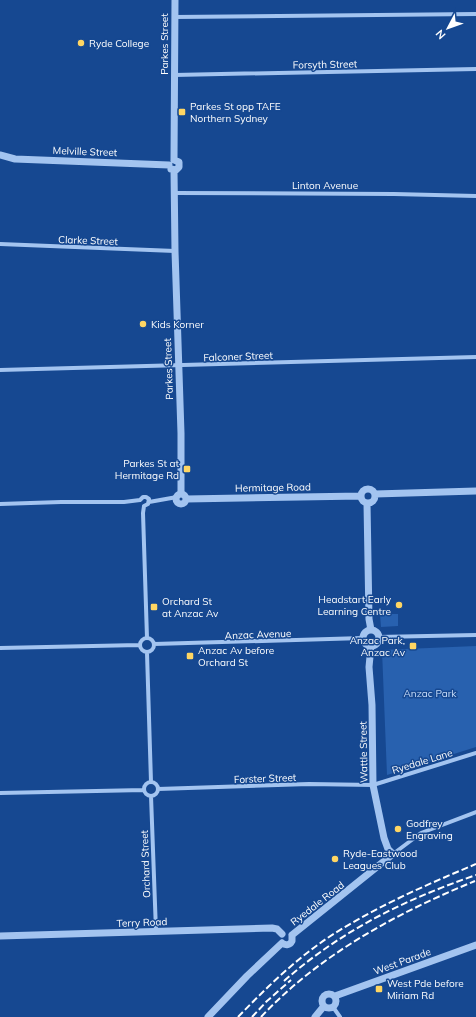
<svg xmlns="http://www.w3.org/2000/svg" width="476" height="1017" font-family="Mulish,sans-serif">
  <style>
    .green { fill: #2861af }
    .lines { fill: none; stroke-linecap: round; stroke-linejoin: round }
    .minor { stroke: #a3c4f0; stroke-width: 4 }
    .tertiary { stroke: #a3c4f0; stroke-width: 7 }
    .rail { stroke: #fff; stroke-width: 2; stroke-dasharray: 7 3; stroke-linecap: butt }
    .poi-dot { fill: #ffd663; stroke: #164891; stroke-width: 1.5 }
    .labels { text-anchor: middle; stroke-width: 3; stroke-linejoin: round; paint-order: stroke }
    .poi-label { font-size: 10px; fill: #fff; stroke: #164891; text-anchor: start }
    .street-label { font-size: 10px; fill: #fff; stroke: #164891 }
    .park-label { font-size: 10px; fill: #cadffb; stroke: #164891 }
  </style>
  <rect width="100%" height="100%" fill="#164891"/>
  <path class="green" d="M380 614H398V626L381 627Z
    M476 646V747L387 775 382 650Z"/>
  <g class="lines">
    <path class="minor" d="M174 17 476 14
      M174 75 476 69
      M175 193 394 194 476 196
      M0 244 175 251
      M0 370 476 357
      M140 500 143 497H146L149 499 148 504 144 506
      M149 502 177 497
      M0 504 61 502H124L140 500
      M144 506 143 513 147 638
      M378 637 476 635
      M140 645a7 7 0 1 1 14 0a7 7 0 1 1-14 0Z
      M154 644 363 638
      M0 648 139 645
      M147 653 151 782
      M144 789a7 7 0 1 1 14 0a7 7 0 1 1-14 0Z
      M158 789 309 784 373 785 476 753
      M0 793 144 790
      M151 796 156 931
      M393 854 421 833 476 812
      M333 1007 340 1017"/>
    <path class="tertiary" d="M0 155 15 159 169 165
      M174 160 175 0
      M171 169 176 170 179 167V162L174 160
      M174 170 175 251 181 433V494
      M361 496a7 7 0 1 1 14 0a7 7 0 1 1-14 0Z
      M375 494 476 491
      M176 499a5 5 0 1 1 10 0a5 5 0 1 1-10 0Z
      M186 499 361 496
      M367 503 369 619 371 630
      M363 638a8 8 0 1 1 16 0a8 8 0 1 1-16 0Z
      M292 935 393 854 388 849 384 838 373 785 372 705 369 667 371 646
      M0 936 272 928 277 929 282 934
      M282 943C286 946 290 945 292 941V935
      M322 1001a7 7 0 1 1 14 0a7 7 0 1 1-14 0Z
      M335 996 476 945
      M208 1017 247 976 282 943
      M315 1017 324 1006"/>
    <path class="rail" d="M284 981C342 930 404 900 476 875
      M238 1017C266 988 296 959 329 937 375 907 426 885 476 864
      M252 1017 267 1001 291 980
      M261 1017C320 954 397 913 475 881"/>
  </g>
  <g class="poi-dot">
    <circle cx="81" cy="43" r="4"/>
    <rect x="178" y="108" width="8" height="8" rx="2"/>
    <circle cx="143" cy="324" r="4"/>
    <rect x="183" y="465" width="8" height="8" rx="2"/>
    <circle cx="399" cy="605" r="4"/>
    <rect x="150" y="603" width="8" height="8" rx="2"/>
    <rect x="409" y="642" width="8" height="8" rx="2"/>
    <rect x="186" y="652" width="8" height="8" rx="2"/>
    <circle cx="398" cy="829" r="4"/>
    <circle cx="335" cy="859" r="4"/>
    <rect x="375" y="985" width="8" height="8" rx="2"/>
  </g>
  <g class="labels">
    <g class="poi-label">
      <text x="89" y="47">Ryde College</text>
      <text x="190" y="110">Parkes St opp TAFE<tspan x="190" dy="12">Northern Sydney</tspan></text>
      <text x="151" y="328">Kids Korner</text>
      <text x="179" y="467" text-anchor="end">Parkes St at<tspan x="179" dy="12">Hermitage Rd</tspan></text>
      <text x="391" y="603" text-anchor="end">Headstart Early<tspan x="391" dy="12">Learning Centre</tspan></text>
      <text x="162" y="605">Orchard St<tspan x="162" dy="12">at Anzac Av</tspan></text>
      <text x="405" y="644" text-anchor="end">Anzac Park,<tspan x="405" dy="12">Anzac Av</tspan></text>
      <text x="198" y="654">Anzac Av before<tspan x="198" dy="12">Orchard St</tspan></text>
      <text x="406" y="827">Godfrey<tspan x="406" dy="12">Engraving</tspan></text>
      <text x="343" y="857">Ryde-Eastwood<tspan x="343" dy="12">Leagues Club</tspan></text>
      <text x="387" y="987">West Pde before<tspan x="387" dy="12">Miriam Rd</tspan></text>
    </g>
    <g class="street-label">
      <text transform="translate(164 44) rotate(-90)" y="4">Parkes Street</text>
      <text transform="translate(325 64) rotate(-1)" y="4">Forsyth Street</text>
      <text transform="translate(85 151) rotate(2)" y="4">Melville Street</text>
      <text x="325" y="189">Linton Avenue</text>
      <text transform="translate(88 240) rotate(2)" y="4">Clarke Street</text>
      <text transform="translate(238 356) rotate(-2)" y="4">Falconer Street</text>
      <text transform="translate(168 369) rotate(-92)" y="4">Parkes Street</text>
      <text transform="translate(273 487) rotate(-1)" y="4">Hermitage Road</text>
      <text transform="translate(258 634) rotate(-2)" y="4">Anzac Avenue</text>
      <text transform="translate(363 752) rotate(-91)" y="4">Wattle Street</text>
      <text transform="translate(422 761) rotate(-17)" y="4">Ryedale Lane</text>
      <text transform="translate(265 778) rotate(-2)" y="4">Forster Street</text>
      <text transform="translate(145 864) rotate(-92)" y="4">Orchard Street</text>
      <text transform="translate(317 903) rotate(-38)" y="4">Ryedale Road</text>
      <text transform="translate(142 922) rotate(-2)" y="4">Terry Road</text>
      <text transform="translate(402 961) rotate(-20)" y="4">West Parade</text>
    </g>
    <g class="park-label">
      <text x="430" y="697">Anzac Park</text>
    </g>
  </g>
  <g transform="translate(448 28) rotate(229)" stroke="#164891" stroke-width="3" paint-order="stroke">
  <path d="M0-3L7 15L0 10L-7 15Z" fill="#ffffff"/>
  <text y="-6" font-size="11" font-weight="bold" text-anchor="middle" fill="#ffffff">N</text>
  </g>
</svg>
